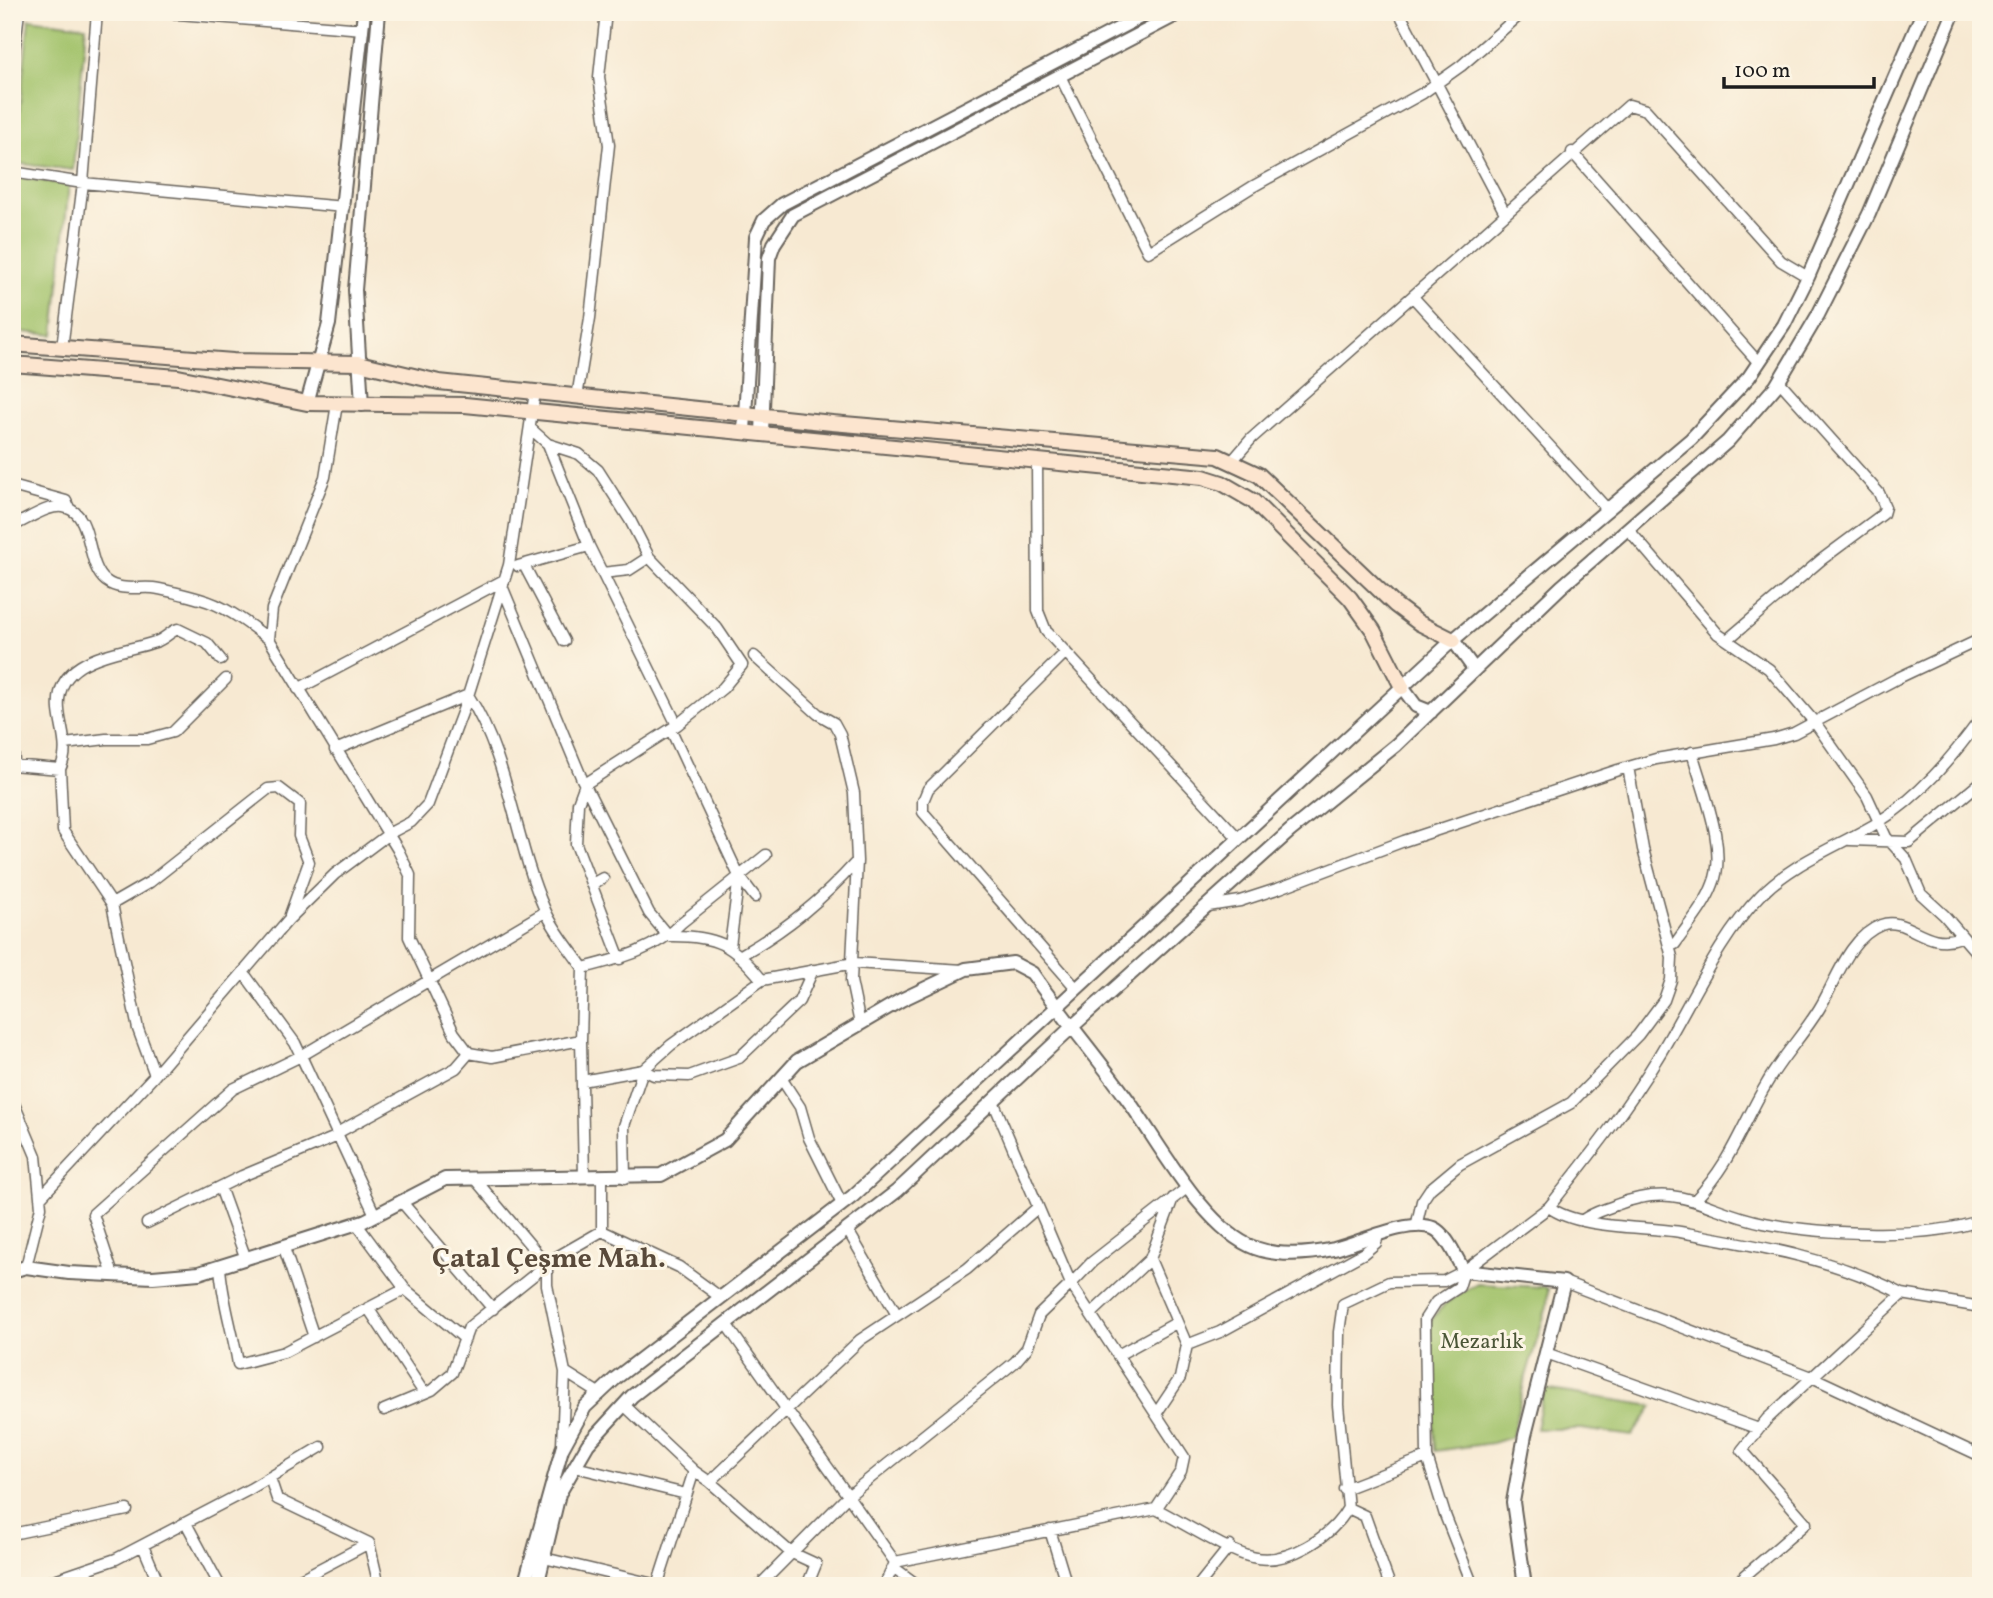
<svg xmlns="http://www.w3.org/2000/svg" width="1993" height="1598" font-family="Vollkorn,serif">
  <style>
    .green { fill: #a2c26a; stroke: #5f6f43; stroke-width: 2 }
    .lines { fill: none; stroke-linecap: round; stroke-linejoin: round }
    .minor-casing { stroke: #69645c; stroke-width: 13 }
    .tertiary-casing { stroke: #69645c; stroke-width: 16 }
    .secondary-casing { stroke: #69645c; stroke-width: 18 }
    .minor { stroke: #fff; stroke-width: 10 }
    .tertiary { stroke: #fff; stroke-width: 12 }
    .secondary { stroke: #fce5cf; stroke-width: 14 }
    .labels { text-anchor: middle; stroke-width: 6; stroke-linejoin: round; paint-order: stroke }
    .park-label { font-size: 21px; fill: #4b5637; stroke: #fcf5e5 }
    .district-label { font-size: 28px; font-weight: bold; fill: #594a3b; stroke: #fcf5e5 }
  </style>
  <rect width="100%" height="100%" fill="#fcf5e5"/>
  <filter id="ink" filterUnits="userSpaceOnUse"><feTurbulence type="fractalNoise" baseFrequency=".0143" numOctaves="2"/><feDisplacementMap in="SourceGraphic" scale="14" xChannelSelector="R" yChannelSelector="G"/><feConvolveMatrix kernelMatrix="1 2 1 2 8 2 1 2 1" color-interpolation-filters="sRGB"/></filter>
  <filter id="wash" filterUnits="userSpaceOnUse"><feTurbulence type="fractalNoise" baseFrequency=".00686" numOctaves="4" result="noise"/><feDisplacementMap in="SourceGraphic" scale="28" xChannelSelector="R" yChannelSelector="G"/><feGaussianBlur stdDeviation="1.57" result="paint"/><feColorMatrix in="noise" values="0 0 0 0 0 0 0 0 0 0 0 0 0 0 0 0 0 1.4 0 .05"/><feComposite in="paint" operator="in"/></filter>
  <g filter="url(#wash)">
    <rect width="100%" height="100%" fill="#f7e9d2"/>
    <path class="green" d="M29 19 86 26 73 170 14 163Z
      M12 176 69 185 54 335 12 331Z
      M1477 1284 1545 1287 1548 1290 1547 1306 1524 1383 1512 1437 1492 1443 1435 1451 1430 1323C1441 1303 1458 1295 1477 1284Z
      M1544 1389 1653 1406 1632 1436 1581 1429H1536Z"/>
  </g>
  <g filter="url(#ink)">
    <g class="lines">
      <g class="minor-casing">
        <path id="minor" d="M154 12 363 29
          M1399 12 1505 213
          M12 68 19 12
          M1060 76 1148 252 1252 187 1423 93 1461 66 1523 12
          M1572 152 1759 363
          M12 172 83 183 344 207
          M1413 297 1608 510
          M62 348 83 183 97 12
          M577 397 590 318 609 145 599 77 606 12
          M337 404 325 477 272 609 269 639 398 850 410 875 409 937 454 1033 469 1053 492 1057 581 1040
          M531 429 548 444 589 546 677 725
          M548 444 579 454 598 470 630 520 649 557 717 628 742 665 723 688 677 725 585 784 578 803 576 844 620 959
          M1037 460 1038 611 1046 631 1239 839
          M1233 460 1252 438 1629 105 1646 110 1781 261 1808 277
          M12 486 66 501 69 508
          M12 526C28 520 50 502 67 508 94 516 85 565 106 581 119 591 137 587 153 588 167 590 185 595 200 599 226 606 247 623 269 639
          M1628 529 1718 634 1769 669 1816 724 1867 796 1886 837 1906 859 1921 894 1944 915 1981 958
          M524 565 564 641
          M518 566 589 546
          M602 573 629 570 649 557
          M502 586 582 779 649 913 668 936
          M1727 640 1821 560 1883 514 1885 507 1879 493 1779 381
          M1066 652 928 789 923 801V812L1076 988
          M754 656 818 714 834 723 840 734 854 793 857 861 851 981 860 1024
          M298 689 504 580
          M12 721 14 764
          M671 730 739 876 755 897
          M65 744 106 739H147L173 732 226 679
          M335 750 468 695C510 760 514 840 545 910 554 931 571 950 583 968 618 959 656 950 681 923L766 855
          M12 765 60 769C70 749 61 731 59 710 54 656 119 654 155 642 165 639 169 632 178 629L207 643 221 660
          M60 769 63 831 112 904 138 1029 155 1075
          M1850 840 1909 842 1981 782
          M592 884 603 878
          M112 904 150 882 268 789 279 788 300 804 299 836 309 862 290 915
          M1208 906 1240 901 1280 888 1404 841 1618 770 1656 759 1774 739 1794 733 1898 678 1981 639
          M668 936C716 935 733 944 762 980L854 963 963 970
          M730 946 739 876
          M1669 946 1675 944C1688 925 1705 906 1713 884 1728 848 1702 789 1692 752
          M741 955C787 929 822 900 857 861
          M583 968 581 1040 584 1177
          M243 972 295 1043 375 1215
          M781 1078 800 1107 809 1138 842 1204
          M582 1081 643 1070 671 1045 762 980
          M12 1099 36 1156 41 1207 26 1267
          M337 1133 456 1068 469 1053
          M474 1178 547 1265V1285L565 1372 562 1445
          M625 1178 624 1126 643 1070 654 1075 689 1076 739 1058 799 1001 813 970
          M220 1187 246 1259
          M40 1198 155 1075 288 920 335 874 390 833 411 822 428 804 466 702 509 565 535 392
          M1695 1200C1732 1162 1741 1126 1767 1083 1782 1057 1803 1035 1819 1009 1836 982 1848 938 1881 925 1907 915 1925 951 1961 937
          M401 1201 493 1309
          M1549 1207C1588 1158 1626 1110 1658 1057 1690 1005 1718 939 1760 896 1793 862 1837 847 1877 823 1919 797 1952 758 1981 718
          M1583 1220C1593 1212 1604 1210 1616 1205 1681 1180 1703 1211 1764 1223 1819 1234 1929 1240 1981 1220
          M147 1223 242 1176 338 1136
          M356 1223 405 1289 465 1339
          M1416 1227 1422 1201 1430 1189 1460 1164 1571 1103 1638 1035 1664 1000 1671 980 1672 957 1643 849 1628 767
          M847 1229 897 1315
          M602 1231 679 1267 720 1297
          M284 1248 314 1337
          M220 1267C222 1300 233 1331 238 1364L284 1352 405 1289
          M1464 1271 1549 1207C1578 1229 1643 1226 1680 1232 1754 1245 1835 1258 1902 1294L1767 1419 1742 1450 1806 1523 1733 1586
          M113 1275 93 1214 233 1089 301 1056 545 912
          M1564 1282 1812 1377 1981 1456
          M1902 1294 1981 1307
          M368 1308 424 1393
          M1091 1314 1150 1259
          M726 1324 895 1562
          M1187 1345 1220 1332 1364 1253 1376 1243 1378 1235
          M1546 1353 1759 1429
          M1118 1355 1176 1323
          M565 1372 600 1394
          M624 1405 694 1471 657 1586
          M384 1410 432 1390 452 1373 469 1327 555 1258 602 1231V1178
          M1156 1414 1180 1378 1187 1345 1150 1259 1173 1198
          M575 1467 686 1494
          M694 1471 710 1482 860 1340 967 1269 1037 1208
          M270 1478 277 1499 369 1543 379 1586
          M710 1482 790 1552 816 1564 807 1586
          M1344 1489 1427 1457
          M1348 1508 1365 1516 1390 1586
          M1156 1509C1180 1521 1229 1552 1252 1557 1286 1566 1332 1537 1348 1508L1338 1405 1339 1332 1343 1304 1389 1282 1444 1281 1464 1271 1459 1287 1436 1302 1425 1319 1427 1457 1445 1515 1473 1586
          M186 1523 220 1586
          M1050 1530 1067 1586
          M12 1534 127 1510
          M143 1546 160 1586
          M544 1558 662 1586
          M895 1562 1156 1509 1181 1471 1184 1457 1071 1284 993 1101
          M893 1567 919 1586
          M87 1569 92 1586
          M37 1586 116 1559 250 1489 321 1447
          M287 1586 369 1543
          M759 1586 848 1496 1015 1362 1027 1348 1039 1315 1071 1284 1092 1262 1188 1187
          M884 1586 895 1563
          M1198 1586 1230 1546"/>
      </g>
      <g class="tertiary-casing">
        <path id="tertiary" d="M307 403 329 324 364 12
          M362 405 355 290 379 12
          M744 431 756 237 764 220 782 204 1150 12
          M762 433 769 258 774 244 793 215 1182 12
          M1453 640 1474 669
          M1402 687 1416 706 1431 712
          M12 1271 26 1267 69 1273 153 1277 199 1273 364 1221 445 1179 661 1175 725 1140 797 1061 901 1000 966 969 1013 963 1032 973C1061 1015 1095 1054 1125 1096 1157 1139 1204 1230 1255 1248 1280 1257 1310 1254 1334 1249 1359 1243 1409 1218 1433 1228 1447 1234 1456 1258 1464 1271L1564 1282 1525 1435 1513 1502 1525 1586
          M524 1586 562 1449 585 1407 616 1378 853 1196 1453 640 1691 439 1749 377 1784 325 1808 277 1923 12
          M537 1586 559 1494 588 1444 632 1396 897 1191 1073 1026 1290 831 1396 745 1561 587 1728 441 1776 386 1818 315 1869 214 1954 12"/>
      </g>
      <g class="secondary-casing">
        <path id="secondary" d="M12 344 233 361 359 363 439 382 535 392 832 423 1218 456 1259 475 1395 605 1419 623 1453 640
          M12 364 178 377 307 403 465 405 1203 477 1222 483 1253 501 1350 598 1373 630 1402 687"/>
      </g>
      <use href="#minor" class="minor"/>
      <use href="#tertiary" class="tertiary"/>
      <use href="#secondary" class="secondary"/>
    </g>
  </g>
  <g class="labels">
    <g class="park-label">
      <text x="1482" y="1348">Mezarlık</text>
    </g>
    <g class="district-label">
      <text x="549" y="1267">Çatal Çeşme Mah.</text>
    </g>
  </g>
  <rect width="1993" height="1598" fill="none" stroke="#fcf5e5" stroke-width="42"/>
  <path d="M1724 77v10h150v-10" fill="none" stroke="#1c1c1c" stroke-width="3.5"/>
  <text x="1734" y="77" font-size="21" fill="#1c1c1c" stroke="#fcf5e5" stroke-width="5" paint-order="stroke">100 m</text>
</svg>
